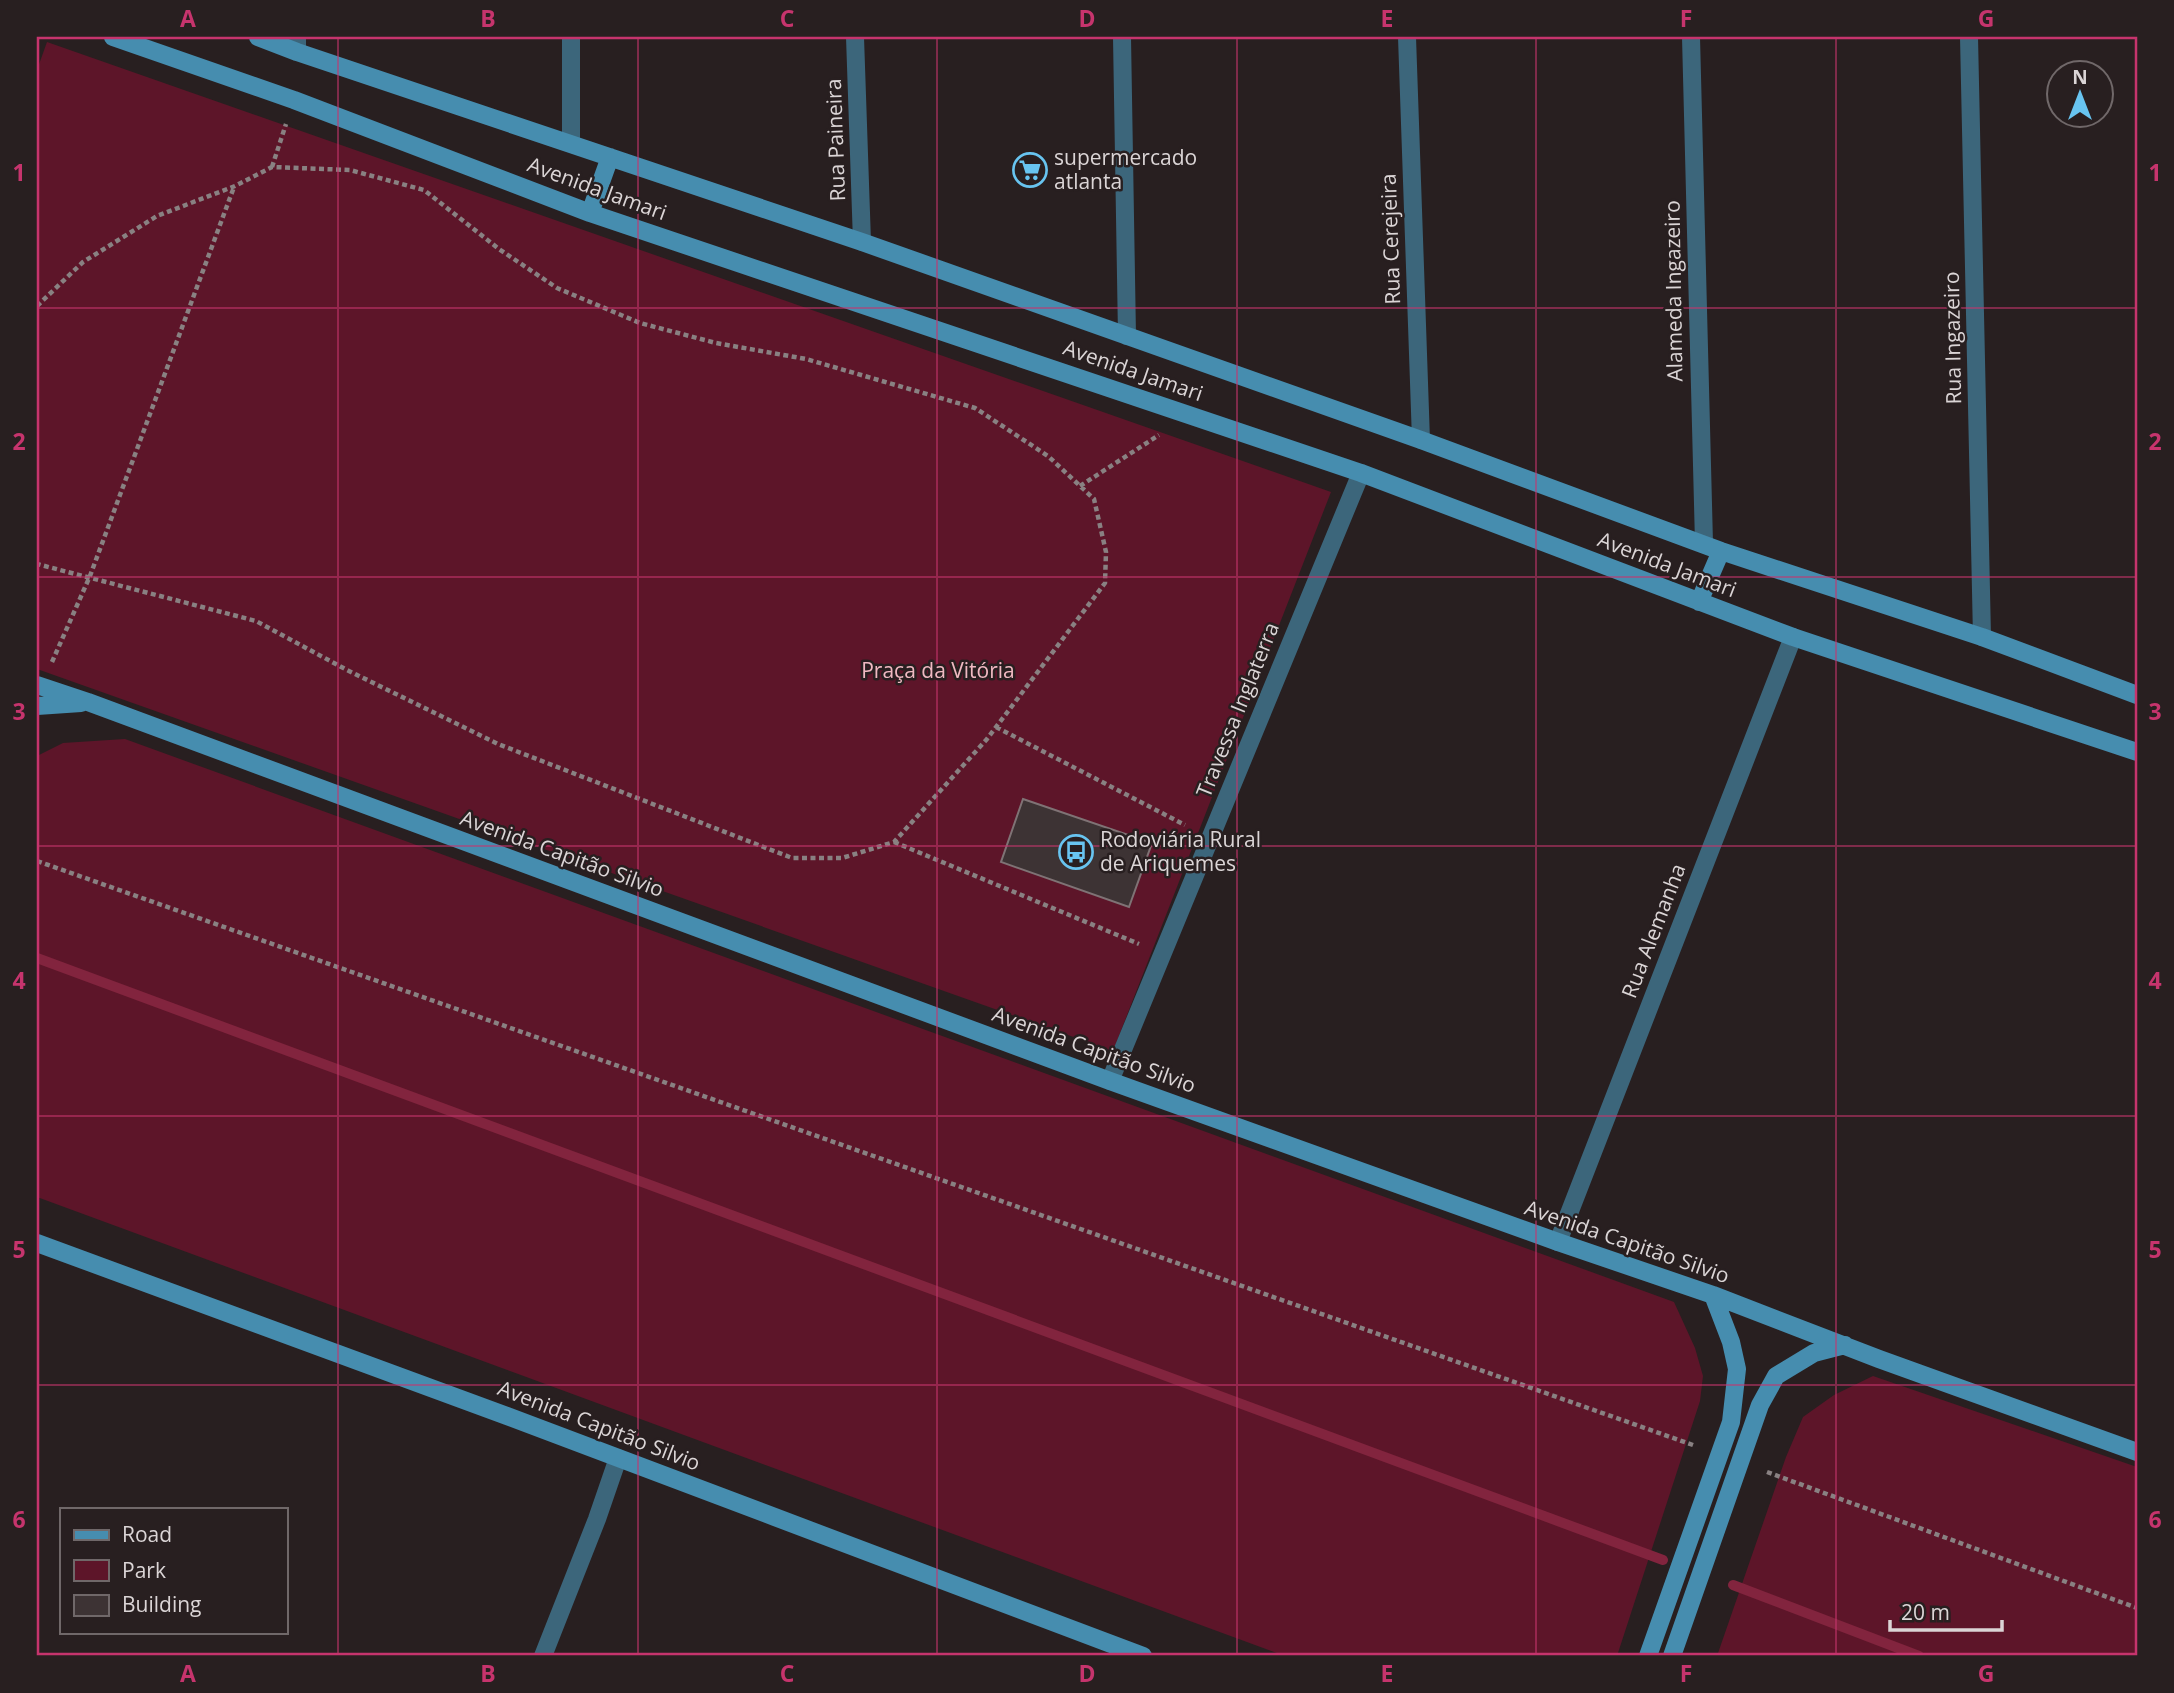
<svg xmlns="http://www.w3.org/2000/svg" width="2174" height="1693" font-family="'Open Sans',sans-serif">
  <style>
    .green { fill: #5d1529 }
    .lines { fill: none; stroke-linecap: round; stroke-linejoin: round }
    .stream { stroke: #82243e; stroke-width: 10 }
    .building { fill: #3d3334; stroke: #7f7375; stroke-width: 2 }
    .path { stroke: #898182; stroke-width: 4.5; stroke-dasharray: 5 3.5; stroke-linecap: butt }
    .lane { stroke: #3c667b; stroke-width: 18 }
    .street { stroke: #3c667b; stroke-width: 18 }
    .secondary { stroke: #468daf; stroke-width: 18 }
    .grid { fill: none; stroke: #c6346d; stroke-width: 2; stroke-opacity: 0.55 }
    .labels { text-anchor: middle; stroke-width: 5; stroke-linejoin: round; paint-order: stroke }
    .street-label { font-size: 21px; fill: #dbd5d6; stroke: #281f20 }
    .poi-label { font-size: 21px; fill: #dbd5d6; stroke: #281f20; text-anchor: start }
    .park-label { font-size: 21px; fill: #f0b9c2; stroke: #281f20 }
    .neatline { fill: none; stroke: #c6346d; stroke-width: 2.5 }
    .grid-label { font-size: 23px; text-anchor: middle; font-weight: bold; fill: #c6346d }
  </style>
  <rect width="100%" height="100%" fill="#281f20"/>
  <path class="green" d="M47 42 1331 492 1113 1051 37 669V70Z
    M125 739 1674 1302 1695 1348 1703 1376 1700 1401 1617 1656H1285L37 1197V756L63 743Z
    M1873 1376 2137 1467V1656H1717L1786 1457 1803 1417 1834 1395Z"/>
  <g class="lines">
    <path class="stream" d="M37 958 1663 1560
      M1733 1585 1919 1656"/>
  </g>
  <path class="building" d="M1023 799 1152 843 1129 907 1001 862Z"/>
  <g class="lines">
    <path class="path" d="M272 167 286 124
      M37 306 83 262 157 216 235 186 272 167 350 170 424 190 499 249 557 288 640 323 716 343 806 359 975 408 1048 456 1094 499 1106 552 1105 583 987 739 894 842 842 858H792L498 744 347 670 256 621 37 564
      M1080 486 1159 435
      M52 662 90 576 234 187
      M996 727 1185 825
      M894 842 1139 944
      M37 861 1693 1445
      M1767 1472 2137 1608"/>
    <path class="lane" d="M571 37V142
      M1122 37 1127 336
      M1691 37 1704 543
      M543 1656 597 1519 618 1458"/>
    <path class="street" d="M297 37V52
      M855 37 862 242
      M1407 37 1421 440
      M1969 37 1982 637
      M1110 1081 1361 473
      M1558 1242 1793 637"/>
    <path class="secondary" d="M113 37 294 100 590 213 1361 473 1793 637 2137 752
      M258 37 297 52 862 242 1421 440 1721 551 1982 637 2137 695
      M590 213 610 157
      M1699 602 1721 551
      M37 685 88 702 1110 1081 1558 1242 1713 1295 1879 1359 2137 1452
      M37 706 81 703
      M37 1243 507 1416 1143 1656
      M1648 1656 1731 1422 1737 1369 1731 1342 1713 1295
      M1672 1656 1760 1405 1776 1376 1814 1353 1845 1345"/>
  </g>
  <path class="grid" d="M338 37V1656M638 37V1656M937 37V1656M1237 37V1656M1536 37V1656M1836 37V1656M37 308H2137M37 577H2137M37 846H2137M37 1116H2137M37 1385H2137"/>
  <defs>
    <g id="supermarket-ring" transform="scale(1.75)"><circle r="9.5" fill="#281f20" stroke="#68c4f0" stroke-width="1.5"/><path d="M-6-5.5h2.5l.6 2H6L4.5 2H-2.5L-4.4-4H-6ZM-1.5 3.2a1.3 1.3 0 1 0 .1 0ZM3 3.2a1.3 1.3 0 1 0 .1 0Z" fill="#68c4f0"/></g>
    <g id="bus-ring" transform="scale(1.75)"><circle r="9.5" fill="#281f20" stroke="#68c4f0" stroke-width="1.5"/><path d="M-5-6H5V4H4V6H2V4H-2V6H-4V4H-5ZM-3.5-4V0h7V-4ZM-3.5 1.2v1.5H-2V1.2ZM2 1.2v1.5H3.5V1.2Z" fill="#68c4f0"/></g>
  </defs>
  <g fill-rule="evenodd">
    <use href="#supermarket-ring" x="1030" y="170"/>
    <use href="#bus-ring" x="1076" y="852"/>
  </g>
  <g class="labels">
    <g class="street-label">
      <text transform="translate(836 140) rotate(-92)" y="7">Rua Paineira</text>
      <text transform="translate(597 189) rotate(20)" y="7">Avenida Jamari</text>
      <text transform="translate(1391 239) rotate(-92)" y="7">Rua Cerejeira</text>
      <text transform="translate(1674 291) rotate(-91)" y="7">Alameda Ingazeiro</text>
      <text transform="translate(1953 338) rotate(-91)" y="7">Rua Ingazeiro</text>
      <text transform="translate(1133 371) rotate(19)" y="7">Avenida Jamari</text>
      <text transform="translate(1667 565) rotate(21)" y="7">Avenida Jamari</text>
      <text transform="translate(1238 710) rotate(-68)" y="7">Travessa Inglaterra</text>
      <text transform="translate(562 854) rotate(20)" y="7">Avenida Capitão Silvio</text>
      <text transform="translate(1654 931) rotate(-69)" y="7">Rua Alemanha</text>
      <text transform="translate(1094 1050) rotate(20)" y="7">Avenida Capitão Silvio</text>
      <text transform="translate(1627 1242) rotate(19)" y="7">Avenida Capitão Silvio</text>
      <text transform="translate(599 1426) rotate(21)" y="7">Avenida Capitão Silvio</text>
    </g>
    <g class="poi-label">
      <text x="1054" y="165">supermercado<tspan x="1054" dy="24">atlanta</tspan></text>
      <text x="1100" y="847">Rodoviária Rural<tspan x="1100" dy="24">de Ariquemes</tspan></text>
    </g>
    <g class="park-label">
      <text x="938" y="678">Praça da Vitória</text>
    </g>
  </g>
  <rect width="2174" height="1693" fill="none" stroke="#281f20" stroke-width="77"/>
  <rect x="60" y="1508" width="228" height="126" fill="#281f20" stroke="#706869" stroke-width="2"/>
  <rect x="74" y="1530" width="35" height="10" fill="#468daf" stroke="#706869" stroke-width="2"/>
  <text x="122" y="1542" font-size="21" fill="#dbd5d6">Road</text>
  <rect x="74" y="1560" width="35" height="21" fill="#5d1529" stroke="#706869" stroke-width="2"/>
  <text x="122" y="1578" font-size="21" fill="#dbd5d6">Park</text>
  <rect x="74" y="1595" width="35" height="21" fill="#3d3334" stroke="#706869" stroke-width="2"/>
  <text x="122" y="1612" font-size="21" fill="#dbd5d6">Building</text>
  <g transform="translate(2080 94)"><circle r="33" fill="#281f20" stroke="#706869" stroke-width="2"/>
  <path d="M0-5L12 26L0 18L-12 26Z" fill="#68c4f0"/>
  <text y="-10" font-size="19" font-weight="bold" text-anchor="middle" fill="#dbd5d6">N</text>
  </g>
  <path d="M1890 1620v10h112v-10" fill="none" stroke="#dbd5d6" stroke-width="3.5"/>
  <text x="1901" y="1620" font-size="21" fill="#dbd5d6" stroke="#281f20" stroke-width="5" paint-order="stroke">20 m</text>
  <rect x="38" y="38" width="2098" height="1616" class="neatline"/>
  <g class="grid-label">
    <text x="188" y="27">A</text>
    <text x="488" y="27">B</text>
    <text x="787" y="27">C</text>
    <text x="1087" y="27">D</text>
    <text x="1387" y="27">E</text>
    <text x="1686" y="27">F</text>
    <text x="1986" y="27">G</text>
    <text x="19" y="181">1</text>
    <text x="2155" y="181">1</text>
    <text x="19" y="450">2</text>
    <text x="2155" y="450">2</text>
    <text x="19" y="720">3</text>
    <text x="2155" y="720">3</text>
    <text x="19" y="989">4</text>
    <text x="2155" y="989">4</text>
    <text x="19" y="1258">5</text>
    <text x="2155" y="1258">5</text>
    <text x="19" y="1528">6</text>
    <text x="2155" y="1528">6</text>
    <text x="188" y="1682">A</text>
    <text x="488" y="1682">B</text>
    <text x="787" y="1682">C</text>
    <text x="1087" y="1682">D</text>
    <text x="1387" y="1682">E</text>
    <text x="1686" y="1682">F</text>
    <text x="1986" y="1682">G</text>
  </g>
</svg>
